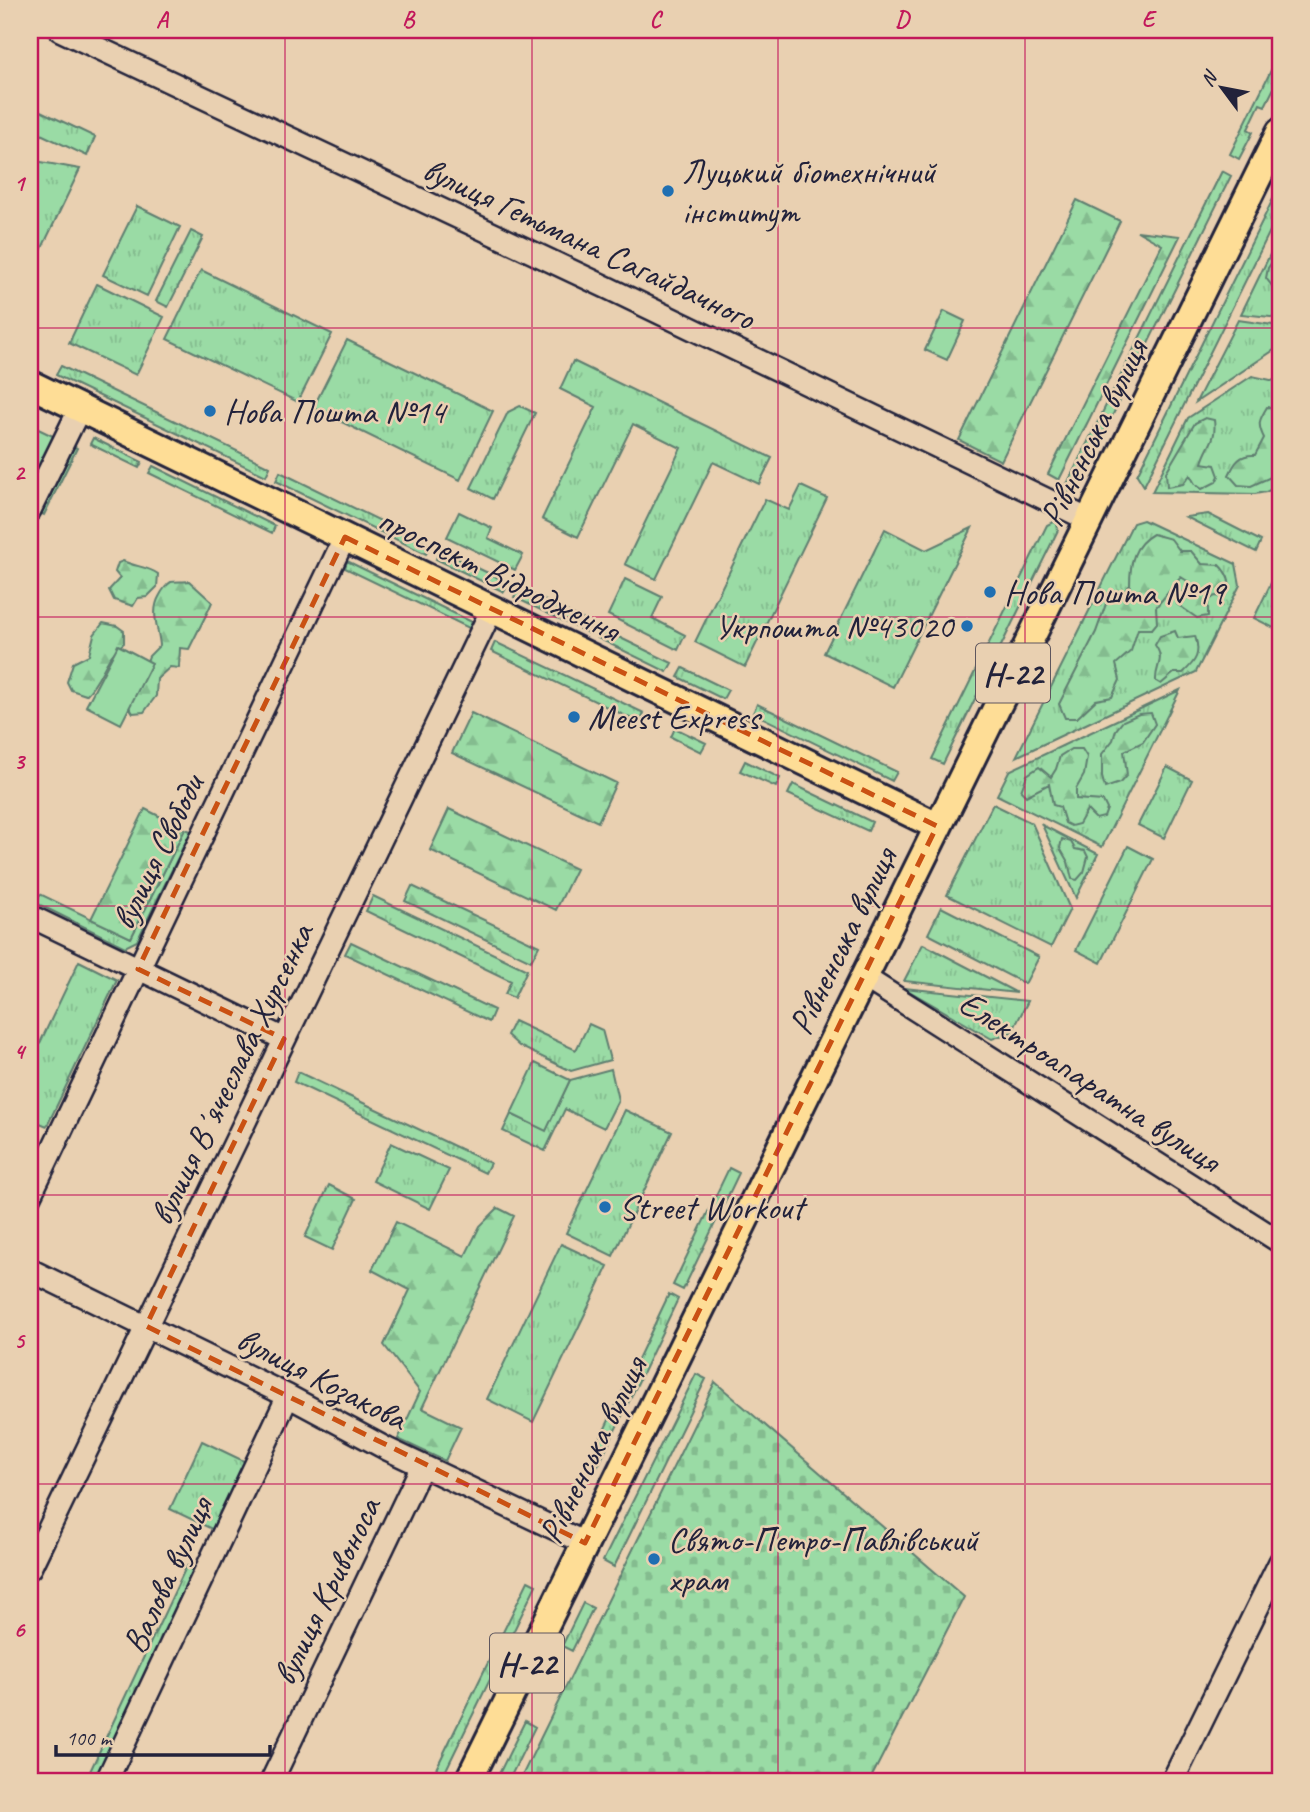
<svg xmlns="http://www.w3.org/2000/svg" width="1310" height="1812" font-family="Caveat,sans-serif">
  <style>
    .grass { fill: url(#grass-tufts); stroke: #5e7e70; stroke-width: 2 }
    .forest { fill: url(#forest-firs); stroke: #5e7e70; stroke-width: 2 }
    .cemetery { fill: url(#cemetery-stones); stroke: #5e7e70; stroke-width: 2 }
    .pitch { fill: #9adba5; stroke: #5e7e70; stroke-width: 2 }
    .lines { fill: none; stroke-linecap: round; stroke-linejoin: round }
    .minor-casing { stroke: #22223b; stroke-width: 26 }
    .major-casing { stroke: #22223b; stroke-width: 32 }
    .minor { stroke: #e9d0b1; stroke-width: 21 }
    .major { stroke: #fedd96; stroke-width: 26 }
    .marked { fill: none; stroke: #ca5113; stroke-width: 5; stroke-dasharray: 14 9; stroke-linejoin: round }
    .grid { fill: none; stroke: #c2185b; stroke-width: 2; stroke-opacity: 0.55 }
    .poi-dot { fill: #1f6fb2; stroke: #e9d0b1; stroke-width: 2.5 }
    .labels { text-anchor: middle; stroke-width: 5; stroke-linejoin: round; paint-order: stroke }
    .shield { fill: #e9d0b1; stroke: #5e565e; stroke-width: 2 }
    .shield-label { font-size: 33px; font-weight: bold; fill: #22223b }
    .poi-label { font-size: 35px; fill: #22223b; stroke: #e9d0b1; text-anchor: start }
    .street-label { font-size: 35px; fill: #22223b; stroke: #e9d0b1 }
    .neatline { fill: none; stroke: #c2185b; stroke-width: 2.5 }
    .grid-label { font-size: 23px; text-anchor: middle; font-weight: bold; fill: #c2185b }
  </style>
  <defs>
    <pattern id="grass-tufts" width="24" height="20" patternUnits="userSpaceOnUse" patternTransform="scale(1.75)"><rect width="24" height="20" fill="#9adba5"/><path d="M3 7l-1-3M5 7V3M7 7l1-3M15 17l-1-3M17 17v-4M19 17l1-3" fill="none" stroke="#84bc8f"/></pattern>
    <pattern id="forest-firs" width="22" height="20" patternUnits="userSpaceOnUse" patternTransform="scale(1.75)"><rect width="22" height="20" fill="#9adba5"/><path d="M5 1l3.5 6h-7zM16 11l3.5 6h-7z" fill="#84bc8f"/></pattern>
    <pattern id="cemetery-stones" width="16" height="16" patternUnits="userSpaceOnUse" patternTransform="scale(1.75)"><rect width="16" height="16" fill="#9adba5"/><path d="M2 7V4a2 2 0 0 1 4 0v3zM10 15v-3a2 2 0 0 1 4 0v3z" fill="#84bc8f"/></pattern>
  </defs>
  <rect width="100%" height="100%" fill="#e9d0b1"/>
  <filter id="ink" filterUnits="userSpaceOnUse"><feTurbulence type="fractalNoise" baseFrequency=".0143" numOctaves="2"/><feDisplacementMap in="SourceGraphic" scale="14" xChannelSelector="R" yChannelSelector="G"/><feConvolveMatrix kernelMatrix="1 2 1 2 8 2 1 2 1" color-interpolation-filters="sRGB"/></filter>
  <g filter="url(#ink)">
    <path class="grass" d="M1280 52V76L1265 106 1260 104 1248 129 1253 132 1239 159 1230 154Z
      M30 106 95 137 87 156 30 129Z
      M30 160 80 169 31 271H30Z
      M1222 171 1231 176 1073 495 1064 490Z
      M1274 197 1280 199V211L1144 486 1137 475Z
      M137 206 180 227 147 296 103 275Z
      M191 231 203 237 168 307 156 301Z
      M1280 234V318L1241 314Z
      M201 270 332 334 298 402 167 339Z
      M97 284 164 317 136 375 69 343Z
      M1238 320 1280 326V346L1196 402Z
      M347 340 493 411 460 480 313 408Z
      M573 361 772 458 759 484 713 462 656 579 625 564 681 448 633 424 578 537 542 519 596 407 560 389Z
      M61 366 270 467 266 476 56 375Z
      M1252 376 1280 382V485L1266 492 1255 494 1152 492 1188 418Z
      M520 406 535 413 493 499 471 488 508 412Z
      M30 425 57 438 34 484 30 481Z
      M93 438 142 462 139 468 90 444Z
      M69 443 77 448 44 515 36 511Z
      M153 466 275 526 272 533 149 473Z
      M280 472 430 545 426 554 276 481Z
      M801 486 827 498 745 667 695 642 765 499 789 510Z
      M459 512 492 528 488 538 523 555 515 570 447 537Z
      M1208 514 1261 541 1256 552 1186 517Z
      M1143 520 1236 564 1240 585 1196 672 1016 757 1133 523Z
      M1053 522 1057 523 1058 530 943 764 932 759 1047 525Z
      M972 528 893 687 824 653 885 529 926 550Z
      M440 550 509 583 504 592 436 559Z
      M347 561 474 623 471 629 345 568Z
      M625 579 662 597 652 618 685 635 678 650 608 615Z
      M1271 583 1280 587V631L1254 618Z
      M519 588 592 624 588 633 514 597Z
      M602 629 672 663 667 672 598 638Z
      M495 642 644 713 640 723 491 651Z
      M683 668 728 690 723 699 678 677Z
      M1180 690 1102 847 997 795 1009 771Z
      M757 704 897 772 892 781 753 713Z
      M675 728 706 743 701 752 671 737Z
      M745 761 780 778 776 787 740 771Z
      M1167 767 1192 780 1164 838 1138 825Z
      M793 784 872 822 868 831 788 794Z
      M993 804 1032 823 1070 909 1051 947 947 895Z
      M1042 825 1098 854 1076 898Z
      M185 829 191 831 137 941 125 947 36 903 40 894 131 938Z
      M1128 846 1153 859 1101 963 1076 950Z
      M373 896 527 970 514 998 505 994 511 981 366 911Z
      M941 907 1039 957 1025 984 928 934Z
      M923 944 1017 993 904 981Z
      M79 961 117 980 47 1126 40 1123 31 1143 37 1146 30 1160V1064Z
      M904 988 1028 1001 1012 1032 992 1039Z
      M514 1021 576 1050 589 1024 602 1030 610 1060 571 1071 519 1046 507 1035Z
      M611 1069 618 1100 604 1128 565 1109 545 1151 503 1131 511 1114 546 1130 570 1080Z
      M298 1072 490 1163 485 1173 294 1082Z
      M625 1110 672 1132 613 1256 566 1233Z
      M391 1143 449 1170 430 1209 373 1181Z
      M729 1168 739 1173 683 1290 673 1285Z
      M561 1244 608 1266 533 1422 487 1399Z
      M669 1294 678 1299 598 1466 589 1462Z
      M696 1374 706 1379 614 1567 603 1561Z
      M202 1441 250 1464 218 1532 170 1509Z
      M187 1565 200 1571 100 1782H85Z
      M528 1581 536 1585 444 1774 436 1769Z
      M583 1603 593 1608 572 1651 562 1646Z
      M525 1721 535 1727 508 1782H495Z"/>
    <path class="forest" d="M1077 200 1120 221 1001 461 959 440Z
      M1137 231 1180 236 1059 480 1048 474 1162 245Z
      M1279 252H1280V292L1276 291 1266 278 1268 268Z
      M1267 407 1276 408 1280 415V473L1251 486 1238 485 1229 475C1235 462 1240 454 1255 455L1264 438C1257 424 1259 420 1267 407Z
      M1205 418 1214 420C1217 441 1207 445 1202 463L1215 465 1219 476 1216 482 1202 489 1195 484 1190 475 1183 484 1167 487 1166 472 1195 423Z
      M1153 534 1171 539 1180 551H1191L1202 564 1219 565C1229 575 1234 586 1223 597L1215 596 1208 601V616L1197 618 1177 604V594L1190 589 1189 582 1181 577 1156 607 1157 623 1152 629H1138L1131 651 1116 664 1120 680 1112 697 1096 700 1077 718H1065L1059 704 1096 632 1106 604 1124 592 1130 585C1130 563 1133 545 1153 534Z
      M123 561C135 567 147 566 158 574L157 587 147 597 138 598 133 606 114 600 109 590 120 578 115 572 118 563Z
      M189 581 212 602 209 609 189 649 180 648 179 668 170 667 157 679 156 696 144 712 133 713 129 707 149 656 160 645C158 626 150 612 160 595 162 591 167 584 171 582 176 581 184 582 189 581Z
      M103 623 117 626 124 631V643C104 657 103 679 86 695L71 690 67 682 73 663 89 655 94 635Z
      M1175 631 1178 638 1195 636C1201 654 1196 661 1183 673H1174L1161 684 1156 681C1155 665 1166 661 1155 645L1160 636Z
      M471 713 616 783 598 822 452 753Z
      M1151 713 1155 724 1143 742 1124 751 1127 775 1120 783 1105 788 1102 777V754L1113 740 1116 730 1123 721 1139 714Z
      M1071 749H1082L1087 757 1084 775 1076 789V799L1103 801 1107 809 1104 817 1096 819 1087 810 1079 824 1071 826 1065 823 1060 807 1053 805 1049 784 1026 796 1021 791 1027 775 1039 767 1051 777 1056 769 1060 756Z
      M145 809 185 829 131 938 91 919Z
      M449 809 576 869 556 910 430 850Z
      M1062 839 1071 842 1075 849 1085 851 1088 857 1084 872 1077 880 1072 879 1068 862 1060 848Z
      M412 886 539 946 531 961 405 901Z
      M351 942 494 1010 489 1022 345 954Z
      M329 1185 356 1199 332 1250 305 1237Z
      M498 1208 514 1216 422 1408 461 1427 445 1461 398 1439 420 1392 384 1345 410 1290 372 1270 396 1222 465 1256 480 1226Z"/>
    <path class="cemetery" d="M715 1382 964 1597 869 1782H519Z"/>
    <path class="pitch" d="M944 311 965 321 947 360 925 350Z
      M118 645 152 663 121 724 86 706Z
      M535 1063 570 1080 546 1131 511 1114Z"/>
    <g class="lines">
      <g class="minor-casing">
        <path id="minor" d="M60 30 608 288 1089 520
          M30 510 80 408
          M30 916 284 1039
          M864 977 1280 1242
          M30 1196 345 537
          M30 1270 288 1396 387 1449 585 1543
          M30 1568 492 609
          M106 1782 288 1396
          M271 1782 422 1466
          M1172 1782 1280 1562"/>
      </g>
      <g class="major-casing">
        <path id="major" d="M30 384 937 826
          M468 1782 1280 132"/>
      </g>
      <use href="#minor" class="minor"/>
      <use href="#major" class="major"/>
    </g>
  </g>
  <path class="marked" d="M345 537 937 826 585 1543 146 1326 284 1039 138 969Z"/>
  <path class="grid" d="M285 30V1782M532 30V1782M778 30V1782M1025 30V1782M30 328H1280M30 617H1280M30 906H1280M30 1195H1280M30 1484H1280"/>
  <g class="poi-dot">
    <circle cx="668" cy="191" r="7"/>
    <circle cx="210" cy="411" r="7"/>
    <circle cx="990" cy="592" r="7"/>
    <circle cx="967" cy="626" r="7"/>
    <circle cx="574" cy="717" r="7"/>
    <circle cx="605" cy="1207" r="7"/>
    <circle cx="654" cy="1559" r="7"/>
  </g>
  <g class="labels">
    <g class="shield">
      <rect x="976" y="643.5" width="74" height="59" rx="5"/>
      <rect x="490" y="1633.5" width="74" height="59" rx="5"/>
    </g>
    <g class="shield-label">
      <text x="1013" y="685">Н-22</text>
      <text x="527" y="1675">Н-22</text>
    </g>
    <g class="poi-label">
      <text x="682" y="183">Луцький біотехнічний<tspan x="682" dy="40">інститут</tspan></text>
      <text x="224" y="423">Нова Пошта №14</text>
      <text x="1004" y="604">Нова Пошта №19</text>
      <text x="953" y="638" text-anchor="end">Укрпошта №43020</text>
      <text x="588" y="729">Meest Express</text>
      <text x="619" y="1219">Street Workout</text>
      <text x="668" y="1551">Свято-Петро-Павлівський<tspan x="668" dy="40">храм</tspan></text>
    </g>
    <g class="street-label">
      <text transform="translate(589 243) rotate(25)" y="12">вулиця Гетьмана Сагайдачного</text>
      <text transform="translate(1093 433) rotate(-64)" y="12">Рівненська вулиця</text>
      <text transform="translate(499 574) rotate(26)" y="12">проспект Відродження</text>
      <text transform="translate(157 852) rotate(-64)" y="12">вулиця Свободи</text>
      <text transform="translate(842 941) rotate(-64)" y="12">Рівненська вулиця</text>
      <text transform="translate(231 1074) rotate(-64)" y="12">вулиця Вʼячеслава Хурсенка</text>
      <text transform="translate(1090 1081) rotate(33)" y="12">Електроапаратна вулиця</text>
      <text transform="translate(322 1378) rotate(27)" y="12">вулиця Козакова</text>
      <text transform="translate(592 1450) rotate(-64)" y="12">Рівненська вулиця</text>
      <text transform="translate(167 1575) rotate(-65)" y="12">Валова вулиця</text>
      <text transform="translate(326 1591) rotate(-64)" y="12">вулиця Кривоноса</text>
    </g>
  </g>
  <rect width="1310" height="1812" fill="none" stroke="#e9d0b1" stroke-width="77"/>
  <g transform="translate(1222 88) rotate(302)" stroke="#e9d0b1" stroke-width="5" paint-order="stroke">
  <path d="M0-5L12 26L0 18L-12 26Z" fill="#22223b"/>
  <text y="-10" font-size="19" font-weight="bold" text-anchor="middle" fill="#22223b">N</text>
  </g>
  <path d="M56 1745v10h214v-10" fill="none" stroke="#22223b" stroke-width="3.5"/>
  <text x="66" y="1745" font-size="21" fill="#22223b" stroke="#e9d0b1" stroke-width="5" paint-order="stroke">100 m</text>
  <rect x="38" y="38" width="1234" height="1735" class="neatline"/>
  <g class="grid-label">
    <text x="162" y="27">A</text>
    <text x="408" y="27">B</text>
    <text x="655" y="27">C</text>
    <text x="902" y="27">D</text>
    <text x="1148" y="27">E</text>
    <text x="19" y="191">1</text>
    <text x="19" y="480">2</text>
    <text x="19" y="769">3</text>
    <text x="19" y="1059">4</text>
    <text x="19" y="1348">5</text>
    <text x="19" y="1637">6</text>
  </g>
</svg>
